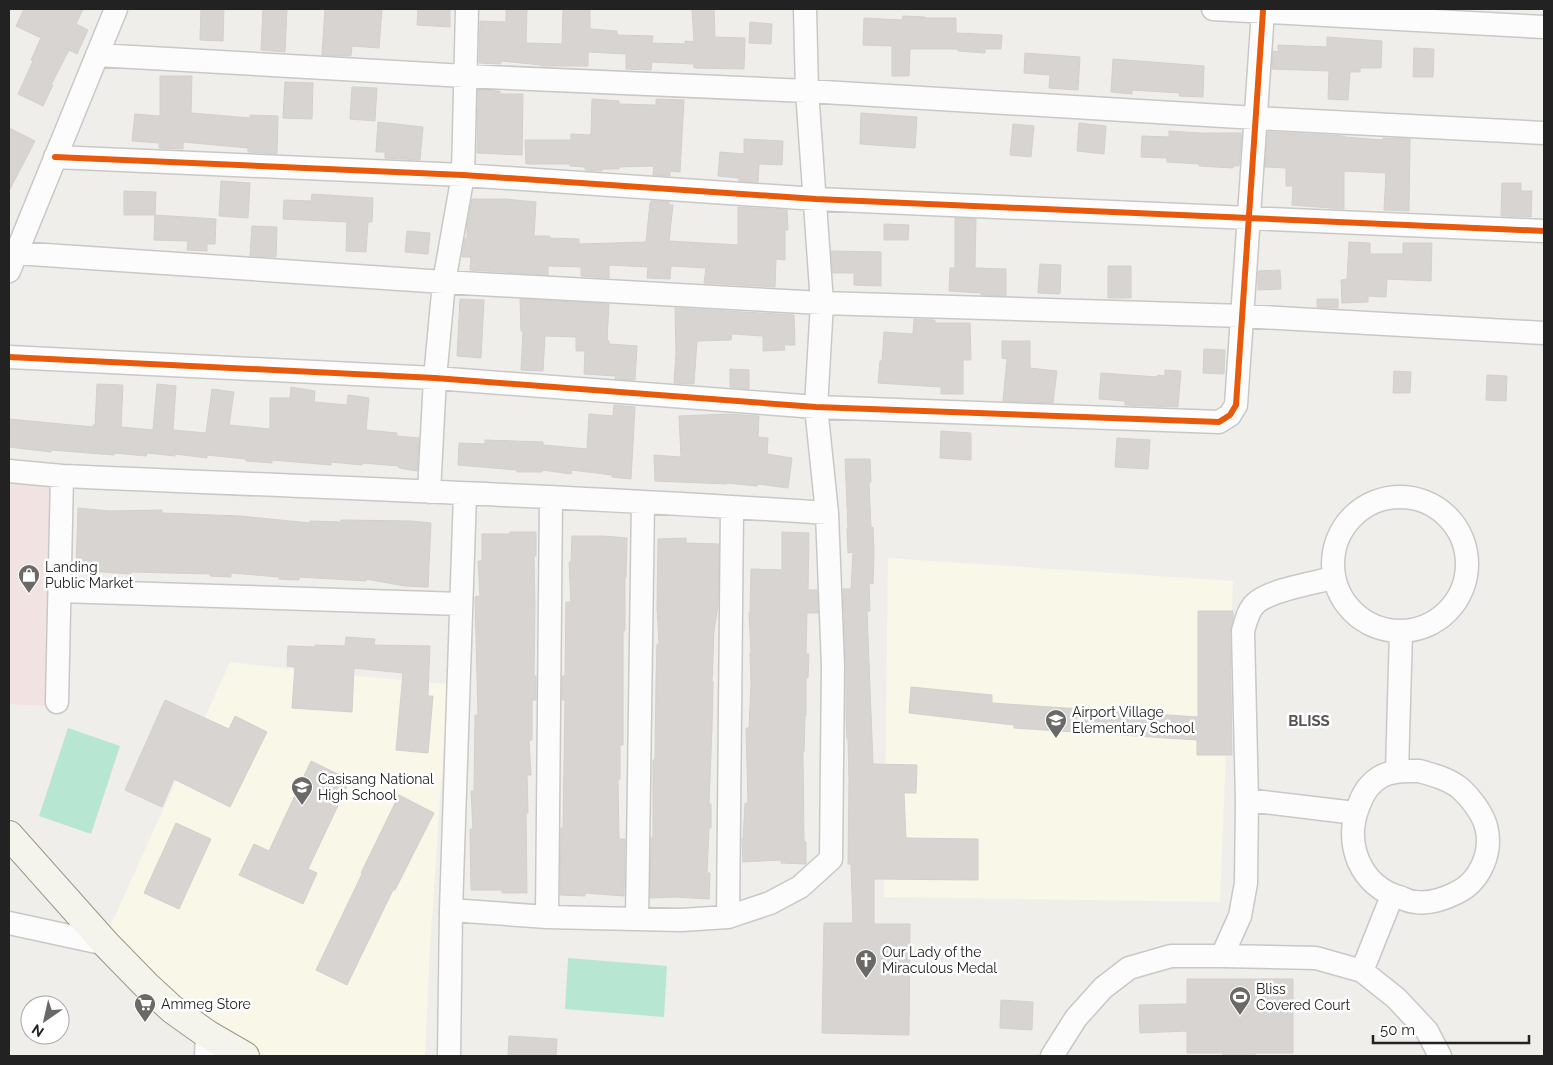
<svg xmlns="http://www.w3.org/2000/svg" width="1553" height="1065" font-family="Raleway,sans-serif">
  <style>
    .commercial { fill: #f1e3e1 }
    .education { fill: #f8f7e8 }
    .pitch { fill: #b7e6d2 }
    .building { fill: #d7d4d2; stroke: #d3d0cc }
    .lines { fill: none; stroke-linecap: round; stroke-linejoin: round }
    .minor-casing { stroke: #c9c8c7; stroke-width: 25 }
    .secondary-casing { stroke: #999a82; stroke-width: 30 }
    .minor { stroke: #fdfcfc; stroke-width: 22 }
    .secondary { stroke: #f4f4ed; stroke-width: 28 }
    .cycleway-casing { stroke: #fff; stroke-width: 9 }
    .cycleway { stroke: #e8590c; stroke-width: 6 }
    .labels { text-anchor: middle; stroke-width: 5; stroke-linejoin: round; paint-order: stroke }
    .poi-label { font-size: 14px; fill: #222; stroke: #fff; text-anchor: start }
    .neighbourhood-label { font-size: 15px; font-weight: bold; fill: #555; stroke: #fff }
  </style>
  <rect width="100%" height="100%" fill="#f0eeeb"/>
  <path class="commercial" d="M9 482 52 483 47 706 9 704Z"/>
  <path class="education" d="M888 558 1233 581 1220 902 884 897Z
    M230 662 354 676 448 684 430 947 425 1056H266L193 1014 109 929Z"/>
  <path class="pitch" d="M68 728 120 746 91 834 39 816Z
    M568 958 667 966 664 1017 565 1009Z"/>
  <path class="building" d="M24 9H83L76 24 88 30 77 54 69 50 51 85H53L43 106 18 94 33 61 31 60 41 38 16 26Z
    M201 9H224L223 41 200 40Z
    M263 9H287L285 52 261 50Z
    M325 9H382L379 48 352 46 351 56 322 55Z
    M418 9H450V27L417 25Z
    M506 9H527L526 43 562 44 563 9H590V29L617 31V35L653 36 652 43 685 44V41L694 42 692 9H714L715 37 745 38 744 69 694 68V64L652 62 651 70 626 69V54L588 52V66H541V65L501 61V64L479 63 480 21 506 22Z
    M903 16 925 17V18H956V33L1002 35 1001 49H985V53L958 51V49H910L909 76H892V46L863 45 864 18 902 20Z
    M750 22 772 24 771 44 749 43Z
    M1327 37 1382 41 1381 68H1360V72H1350L1348 100 1328 99 1329 71 1272 69 1273 51 1278 52V45L1327 47Z
    M1414 48 1434 49 1433 77H1413Z
    M1025 53 1080 57 1078 90 1049 88 1050 75 1024 73Z
    M1113 59 1204 66 1203 97 1179 96 1180 93 1132 90V94L1111 92Z
    M160 76H192L191 113 250 118V115L278 116 277 154 248 152V148L183 142V149L159 148V143L132 141 135 114 160 116Z
    M285 82 313 83 312 119 283 118Z
    M352 87 377 88 375 121 350 119Z
    M478 90 500 91V94H523L522 155 477 153Z
    M592 99 619 101V104L656 105V99L684 100 680 172 670 171V176L653 175 654 166 619 167V169H602V171L585 170V167L570 166V164H526L525 140H571V134L589 135 591 133Z
    M861 113 917 117 915 148 860 144Z
    M378 122 423 127 420 160 385 158V152H376Z
    M1079 123 1106 126 1104 154 1077 151Z
    M1013 124 1034 126 1031 157 1010 155Z
    M9 128 35 141 9 191Z
    M1169 131 1200 133H1242L1239 166H1233V168L1199 166V164L1167 162V158L1141 157 1142 136 1169 137Z
    M1268 132 1345 136V137L1383 140V138L1410 139 1409 211 1384 210 1386 173 1344 171V209L1292 205 1293 186H1286V168L1265 167Z
    M744 139 783 141 782 165 759 164 758 182 739 181V178L718 176 720 152 744 154Z
    M221 181 250 183 248 218 219 216Z
    M1502 183H1521V191H1532L1531 217 1501 216Z
    M124 191 156 192 155 215H124Z
    M312 194 373 198 372 222H368L366 252 346 251 347 222 283 219 284 200 311 201Z
    M472 199H505L536 202 534 236H550L549 238 579 239V244L646 242 650 203H651V201L669 202V205H673L669 241 738 245V207L787 210 788 230H785V260L776 259 775 287 704 283 706 268 671 266 670 279 647 278 648 267 609 265V278L581 276V267L548 266V275L470 270 471 257H462L465 238H467V227Z
    M155 215 216 219 215 244H207V251L187 250 188 241 154 240Z
    M955 218 976 219 975 268 1006 269V296L981 295V293L949 291 950 268H955Z
    M884 224 909 225 908 240H884Z
    M252 226 277 227 276 257 250 256Z
    M407 231 430 233 428 254 405 252Z
    M1349 242 1370 243V254H1403V243H1432L1431 281 1387 279 1386 297 1368 296V302L1342 303 1341 280 1347 279Z
    M831 251 881 252V286L854 285V273H833Z
    M1040 264 1061 265 1060 294 1038 293Z
    M1108 266H1131V298H1108Z
    M1280 270 1281 289 1258 290V271Z
    M460 299 484 300 481 358 457 356Z
    M520 299 609 304 607 340 609 341V344L637 346 635 380 615 379 616 376 584 374 585 351H576V337L545 336 543 371 521 370 523 331H521Z
    M1317 299H1338V308L1317 307Z
    M675 308 794 315 795 345H784L785 350 763 351V336L732 334 731 340 697 341 694 384 674 383 676 354Z
    M914 319 935 320V323H970L971 360H963V394H941V387L878 383 880 361H882L884 332 913 334Z
    M1002 341H1030V368L1057 371 1053 403 1003 401 1007 359 1002 358Z
    M1204 349 1225 350 1224 374 1203 373Z
    M730 369 749 370V389L730 387Z
    M1165 370 1181 371 1178 407 1125 405V401L1099 399 1101 373 1157 377 1158 375 1165 376Z
    M1394 371 1411 372 1410 393H1393Z
    M1487 375 1507 376 1506 401 1486 400Z
    M97 384 123 385 121 427 153 430 157 384 176 386 173 430 206 433 212 389 234 392 229 425 270 429V398H290L291 387 315 391 314 402 347 405 348 395 369 398 366 430 397 433V436L419 438 417 471 399 468V466L362 463V465L331 462V465L272 460V463L246 461V459L207 455V458L175 454V456L147 453 146 456 114 453V455L51 450V452L9 447V419L93 427V425H95Z
    M614 405 635 407 631 479 612 477V475L572 470 571 474 542 470V472H517V470L458 465 459 443 485 444V440L543 442V445L587 449 589 414 613 416Z
    M729 414 759 416 758 437 768 438 767 454 792 458 788 488 758 484 757 486 727 483V484L655 481 654 455 681 457 679 416Z
    M941 431 971 433V460L940 458Z
    M1117 438 1150 440 1148 469 1115 467Z
    M845 459H870L871 482H869L871 528 873 527 874 553 873 584 869 583 870 611H867L873 764 917 765 916 793H904L906 838 978 839V880L874 879V924H910L909 1035 822 1033 824 923H853L851 864H848L849 781 848 739H847L846 716V665L843 589H851L853 552 848 553 847 528H848Z
    M78 508 109 511 162 510V513L240 516 310 523V521L341 522V520L411 521 431 523 428 587 405 586 366 579V581L299 577V580L279 579V577L231 573V577L210 576 211 574 131 572V574L76 570Z
    M510 532H536V556H534L535 605 534 676H536V700H532V740H529L531 775H527L528 813H526L527 893H502V890H471L470 829H473L471 791H474L475 715H478L475 597 480 596 478 561H482V534H510Z
    M782 532 809 533 808 590H817L818 613H807L806 654H809L808 678H806V716H805L804 752H803L804 842H806V864L781 863V860L743 862 742 839H743L745 803H748L746 728H749L751 684 750 653H751L749 613H750L751 569 782 570Z
    M572 536H603L627 538 626 578H625V631H623V745H620V779L618 780 619 839H625L624 896 585 893V896L560 895 561 828H563L565 700H562V676H565L566 602H571L569 562H571Z
    M686 538V543L719 544 718 606 714 631 712 682H713L712 727 709 804H711V828H709L707 873H710L709 899 675 897 650 898 651 838H653V760H655L656 684 657 644H659L657 608 658 539Z
    M1198 611H1233V619L1230 631 1232 755H1197V740L1014 728V725L909 713 911 687 992 695V703L1198 717Z
    M346 637 375 639 374 645 430 646 428 696H433L428 753 396 750 403 673 354 668 352 712 292 708 295 667 287 666 288 646 315 647V645L345 646Z
    M165 700 229 729 235 716 267 732 230 807 174 779 162 807 125 790Z
    M311 761 350 780 308 869 317 873 303 904 239 875 254 844 269 851Z
    M399 795 434 813 395 890H393L347 985 316 970 362 874 361 873Z
    M176 823 211 839 179 909 144 893Z
    M1187 979H1293V1053H1255V1056H1223V1053H1187V1031L1140 1033 1139 1005 1187 1004Z
    M1001 1000 1033 1002 1032 1030 1000 1028Z
    M509 1036 557 1039 556 1056H508Z"/>
  <g class="lines">
    <g class="minor-casing">
      <path id="minor" d="M1213 9 1544 27
        M97 55 465 76 807 91 1256 118 1544 133
        M55 157 463 175 816 199 1544 231
        M16 253 444 282 822 303 1243 316 1544 333
        M9 271 116 9
        M9 357 435 378 816 407 1219 422 1230 415 1236 405 1263 11
        M9 471 62 476C317 487 572 496 827 513
        M429 492 435 378 444 282 463 175 467 9
        M1333 564a67 67 0 1 1 134 0a67 67 0 1 1-134 0Z
        M60 591 461 604
        M57 702 62 476
        M1419 771C1434 775 1449 779 1461 789 1471 798 1482 813 1486 826 1493 852 1480 882 1456 893 1444 899 1430 904 1416 902 1411 902 1406 900 1402 898 1360 887 1343 843 1359 805 1363 793 1371 782 1382 776 1394 770 1407 771 1419 771Z
        M1397 772 1401 631
        M1247 800 1355 813
        M451 910 547 917 681 920 728 917 770 903 800 887 831 859 833 666 827 513 816 407 822 303 807 91 805 9
        M547 917 551 498
        M728 917 732 507
        M637 919 643 502
        M9 923 106 944
        M1222 956 1240 916 1246 883 1247 800 1243 631C1246 621 1248 610 1256 603 1270 590 1314 583 1333 578
        M1362 971 1392 896
        M206 1056 207 1034
        M449 1056 451 910 465 494
        M1052 1056 1076 1018 1103 988 1129 968 1171 956H1222L1316 958 1362 971 1396 998 1427 1031 1440 1056"/>
    </g>
    <g class="secondary-casing">
      <path id="secondary" d="M9 835 106 944 147 986 172 1009 207 1034 245 1056"/>
    </g>
    <use href="#minor" class="minor"/>
    <use href="#secondary" class="secondary"/>
    <g class="cycleway-casing">
      <path id="cycleway" d="M55 157 463 175 816 199 1544 231
        M9 357 435 378 816 407 1219 422 1230 415 1236 405 1263 11"/>
    </g>
    <use href="#cycleway" class="cycleway"/>
  </g>
  <defs>
    <g id="shop-pin" transform="scale(1.125)"><path d="M0 17L-7.5 6A9.5 9.5 0 1 1 7.5 6Z" fill="#6a6968" stroke="#fff"/><path d="M-5-2.5h2.3a2.7 3.5 0 0 1 5.4 0H5L5.5 6h-11ZM-1.5-2.5h3a1.5 2.3 0 0 0-3 0Z" fill="#fff"/></g>
    <g id="school-pin" transform="scale(1.125)"><path d="M0 17L-7.5 6A9.5 9.5 0 1 1 7.5 6Z" fill="#6a6968" stroke="#fff"/><path d="M0-5L7-2L0 1L-7-2ZM-4 1L0 2.5L4 1V4Q0 6-4 4Z" fill="#fff"/></g>
    <g id="church-pin" transform="scale(1.125)"><path d="M0 17L-7.5 6A9.5 9.5 0 1 1 7.5 6Z" fill="#6a6968" stroke="#fff"/><path d="M-1.2-6h2.4v3.5h3.3v2.4h-3.3V6h-2.4V-.1h-3.3v-2.4h3.3Z" fill="#fff"/></g>
    <g id="stadium-pin" transform="scale(1.125)"><path d="M0 17L-7.5 6A9.5 9.5 0 1 1 7.5 6Z" fill="#6a6968" stroke="#fff"/><path d="M0-5a6.5 5 0 1 0 0 10a6.5 5 0 1 0 0-10ZM-3.5-1.8h7v3.6h-7Z" fill="#fff"/></g>
    <g id="supermarket-pin" transform="scale(1.125)"><path d="M0 17L-7.5 6A9.5 9.5 0 1 1 7.5 6Z" fill="#6a6968" stroke="#fff"/><path d="M-6-5.5h2.5l.6 2H6L4.5 2H-2.5L-4.4-4H-6ZM-1.5 3.2a1.3 1.3 0 1 0 .1 0ZM3 3.2a1.3 1.3 0 1 0 .1 0Z" fill="#fff"/></g>
  </defs>
  <g fill-rule="evenodd">
    <use href="#shop-pin" x="29" y="575"/>
    <use href="#school-pin" x="1056" y="720"/>
    <use href="#school-pin" x="302" y="787"/>
    <use href="#church-pin" x="866" y="960"/>
    <use href="#stadium-pin" x="1240" y="997"/>
    <use href="#supermarket-pin" x="145" y="1004"/>
  </g>
  <g class="labels">
    <g class="poi-label">
      <text x="45" y="572">Landing<tspan x="45" dy="16">Public Market</tspan></text>
      <text x="1072" y="717">Airport Village<tspan x="1072" dy="16">Elementary School</tspan></text>
      <text x="318" y="784">Casisang National<tspan x="318" dy="16">High School</tspan></text>
      <text x="882" y="957">Our Lady of the<tspan x="882" dy="16">Miraculous Medal</tspan></text>
      <text x="1256" y="994">Bliss<tspan x="1256" dy="16">Covered Court</tspan></text>
      <text x="161" y="1009">Ammeg Store</text>
    </g>
    <g class="neighbourhood-label">
      <text x="1309" y="726">BLISS</text>
    </g>
  </g>
  <rect width="1553" height="1065" fill="none" stroke="#222222" stroke-width="20"/>
  <g transform="translate(45 1020) rotate(214)"><circle r="24" fill="#ffffff" stroke="#a7a7a7"/>
  <path d="M0-4L9 19L0 12L-9 19Z" fill="#6a6968"/>
  <text y="-8" font-size="14" font-weight="bold" text-anchor="middle" fill="#222222">N</text>
  </g>
  <path d="M1373 1035v8h156v-8" fill="none" stroke="#222222" stroke-width="2.5"/>
  <text x="1380" y="1035" font-size="15" fill="#222222" stroke="#ffffff" stroke-width="4" paint-order="stroke">50 m</text>
</svg>
